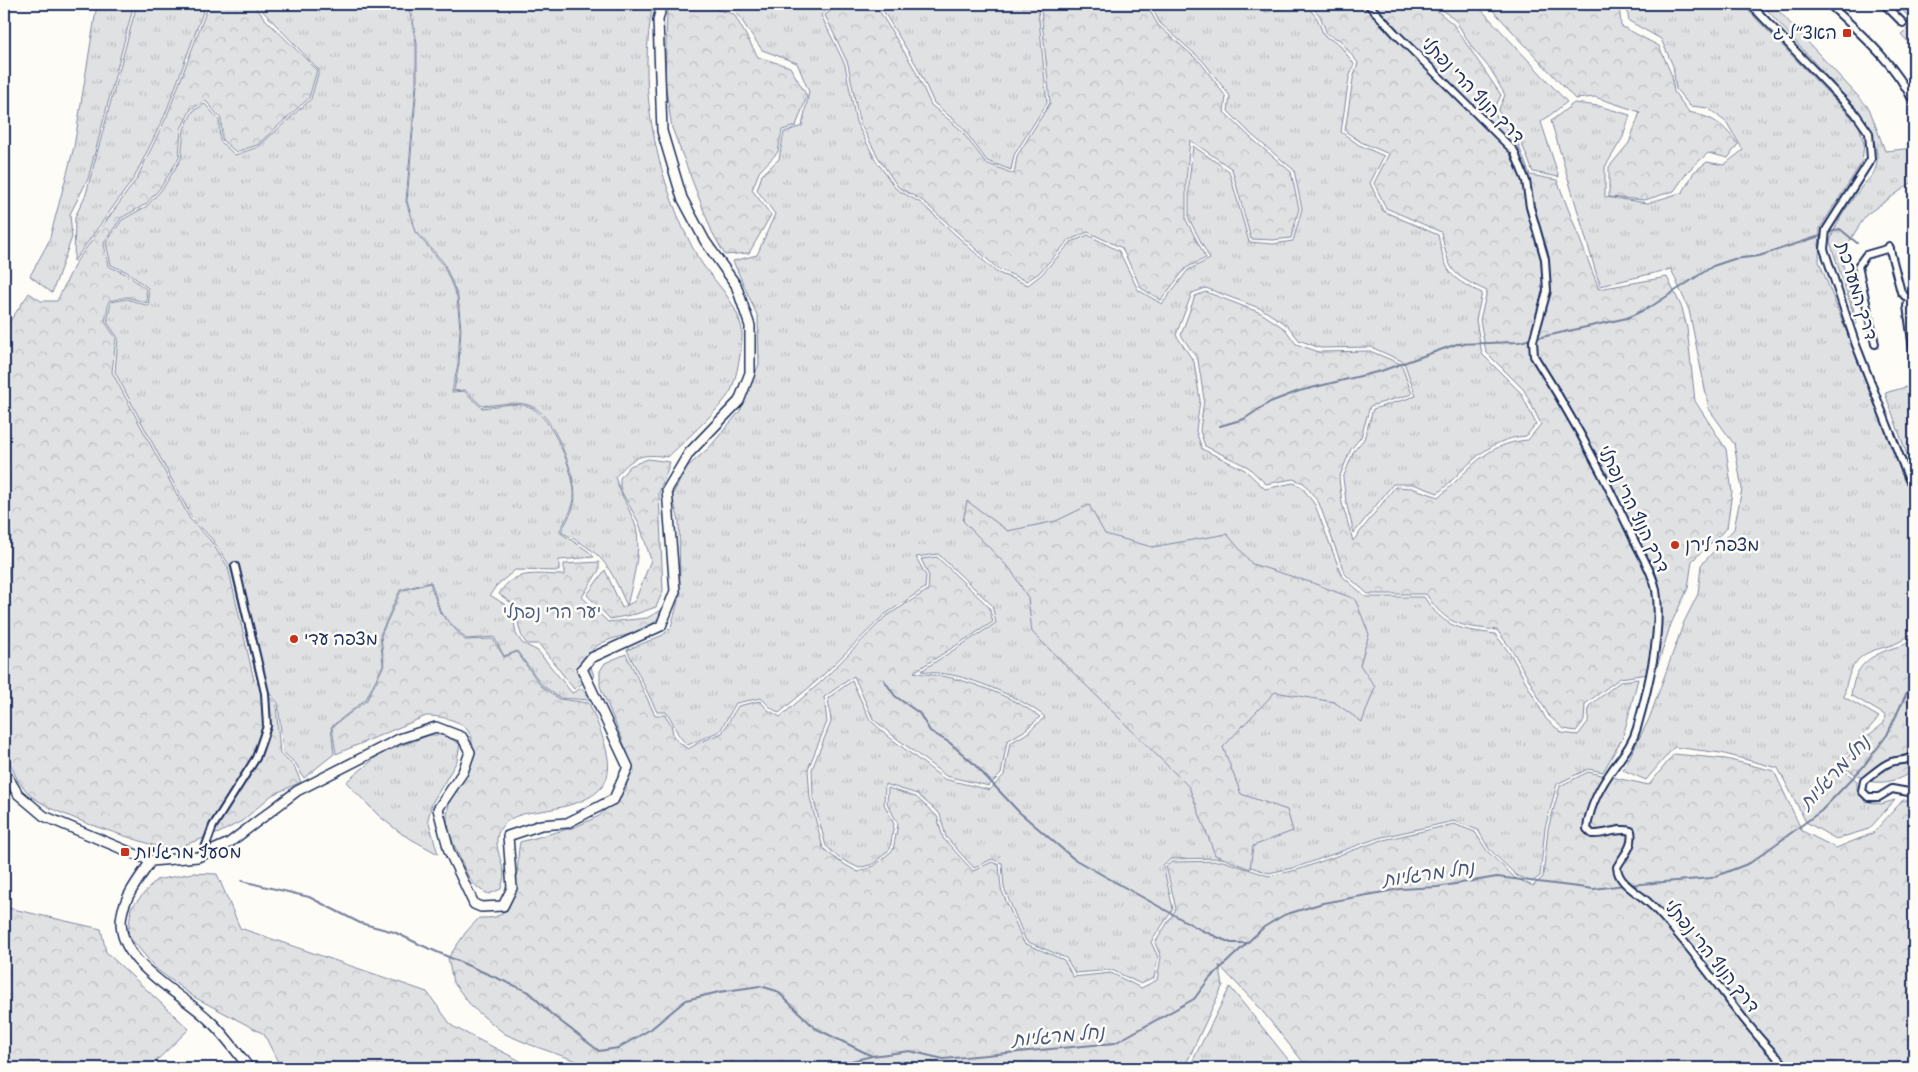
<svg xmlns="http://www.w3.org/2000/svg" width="1918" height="1072" font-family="'Patrick Hand','Playpen Sans Hebrew',sans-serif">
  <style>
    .grass { fill: url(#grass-tufts); stroke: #7e88a0 }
    .forest { fill: url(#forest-crowns); stroke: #7e88a0 }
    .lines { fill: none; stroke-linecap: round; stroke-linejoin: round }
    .stream { stroke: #76819c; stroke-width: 2 }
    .street-casing { stroke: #1b2f5e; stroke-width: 10 }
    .secondary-casing { stroke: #1b2f5e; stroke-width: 12 }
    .street { stroke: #fdfcf7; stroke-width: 6 }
    .secondary { stroke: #fdfcf7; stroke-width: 9 }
    .poi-dot { fill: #c8321e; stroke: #fdfcf7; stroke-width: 2 }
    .labels { text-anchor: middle; stroke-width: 5; stroke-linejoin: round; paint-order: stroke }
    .poi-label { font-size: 18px; fill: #1b2f5e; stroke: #fdfcf7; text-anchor: start }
    .street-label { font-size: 18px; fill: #1b2f5e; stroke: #fdfcf7 }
    .park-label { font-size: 18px; fill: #4c5c7f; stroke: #fdfcf7 }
    .water-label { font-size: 19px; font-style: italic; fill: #49587d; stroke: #fdfcf7 }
  </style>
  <defs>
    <pattern id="grass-tufts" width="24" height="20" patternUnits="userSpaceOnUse" patternTransform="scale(1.25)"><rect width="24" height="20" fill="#e0e1e3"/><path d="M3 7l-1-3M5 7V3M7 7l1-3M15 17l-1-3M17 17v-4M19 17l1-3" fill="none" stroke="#c0c1c5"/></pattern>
    <pattern id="forest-crowns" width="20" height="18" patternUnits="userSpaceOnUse" patternTransform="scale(1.25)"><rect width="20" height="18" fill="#e0e1e3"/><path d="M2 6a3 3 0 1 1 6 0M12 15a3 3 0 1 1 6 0" fill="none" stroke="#c0c1c5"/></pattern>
  </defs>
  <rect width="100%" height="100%" fill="#fdfcf7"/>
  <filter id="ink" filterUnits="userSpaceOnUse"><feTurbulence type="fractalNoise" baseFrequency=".02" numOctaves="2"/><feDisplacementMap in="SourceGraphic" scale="10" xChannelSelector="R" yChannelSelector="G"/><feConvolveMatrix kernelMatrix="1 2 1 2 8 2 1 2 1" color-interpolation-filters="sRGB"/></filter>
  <g filter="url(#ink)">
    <path class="grass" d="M97 4H134L88 179 70 214 72 237 52 293 30 276 49 241 74 147Z
      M137 4H206L165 115 134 178 74 261 75 217 86 194Z
      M256 4H408L416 43V85L406 201 415 232 443 264 457 297 460 329 458 364 452 392 464 391 482 408C498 406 522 400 535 410 554 423 580 482 573 504 570 514 564 523 559 532L588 551 594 557 559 560V571L515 570 496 586 490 595 512 609 516 634 522 643 538 651 572 693 582 688 590 700 560 698 542 685 517 651 504 656 494 637 466 639 441 613 431 582 400 590 380 635 383 665 366 699 331 727 334 754 304 778 296 764 283 752 278 703 257 679 230 566 212 539 192 518 115 372 118 338 107 322 111 302 127 299 149 306 148 288 127 272 111 265 106 243 122 220 147 206 163 188 181 159 184 129 193 111 205 104 219 120 220 141 235 155 258 147 311 99 319 70Z
      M410 4H653C638 80 652 158 683 228 689 240 695 254 703 265 718 285 734 300 741 325 745 337 737 375 732 388 728 402 680 445 668 457 640 453 634 456 615 477 620 493 629 508 635 524 643 547 632 583 627 606 608 563 604 554 561 532 565 523 572 514 574 504 580 483 555 419 535 408 520 399 499 405 482 406L465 390 454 391 459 364 461 329 458 297 444 263 416 231 407 201 417 85V43Z
      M718 4H834L821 15 845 65 856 122 875 159 896 189 921 203 996 272 1028 285 1041 275 1071 242 1088 235 1119 251 1138 290 1162 304 1188 270 1210 259 1189 219V181L1193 146 1229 171 1249 242 1273 244 1293 241 1302 209 1294 170 1253 136 1228 111 1230 96 1203 61 1160 23 1150 4H1260L1265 12 1306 5 1317 18 1324 36 1338 43 1354 64 1349 78 1341 132 1359 145 1384 156 1370 183 1383 211 1438 235C1446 272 1447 277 1482 293L1476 320 1482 354 1521 393 1536 424 1526 436C1485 439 1467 468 1438 493L1413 484H1393L1354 533 1346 502 1343 478 1354 451 1364 439 1373 409 1416 396 1404 362 1371 347 1320 348 1299 340 1288 326 1262 309 1206 288 1192 293 1176 335 1194 362 1200 400 1196 431 1202 449 1245 470 1265 489 1293 483 1302 487 1315 505 1342 576 1366 597H1424C1445 629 1460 629 1495 634L1511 655 1546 719 1562 733 1578 735 1588 722 1589 706 1621 681 1638 679 1623 737 1603 772 1588 769 1557 784 1545 828 1540 876 1532 882 1517 876 1489 849 1478 830 1454 821 1378 838 1297 867 1269 873 1223 858 1171 859 1163 865 1173 909 1151 942 1158 957 1154 978 1141 984 1112 970 1075 973 1066 958 1026 941 1004 888 1002 863 992 859 974 868 946 837 940 814 917 794 885 784 884 804 894 824 890 849 873 864 859 868 839 858 826 846 813 798 812 769 831 722 828 698 852 681 870 720 889 737 944 779 990 790 1004 775 1010 743 1026 734 1045 717C1025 700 978 680 952 675 942 673 931 673 921 671L996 623 992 605 938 554 916 557 926 576 925 588 884 615 819 679 779 713 770 707 761 698 736 703 720 731 688 745C674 734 677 726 666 712H657L627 650 663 635 671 627 680 594 679 521 672 496 687 467 709 448 740 411 759 364 758 317 733 261 757 255 775 214 757 190 762 175 779 159 784 132 802 126 809 92 797 63 762 50 734 9Z
      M879 4H1052L1038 8 1047 103 1014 155 1011 170 987 161 962 127 934 103 917 66Z
      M1435 4H1476L1567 102 1541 122 1559 177 1533 172 1520 139 1498 111 1505 95 1491 70 1473 49 1456 21Z
      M1626 4H1742L1859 125 1864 144 1862 162 1820 228 1819 261 1904 480 1914 493V630C1888 661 1853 632 1844 697L1879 717 1844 757 1839 767 1857 781V790L1869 802 1881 804 1895 800 1869 829 1836 839 1806 822 1778 768 1721 753 1674 747 1646 780 1623 770 1649 719 1684 622 1698 594 1701 565 1734 529 1742 489 1734 444 1709 409 1689 310 1671 269 1600 286 1551 121 1574 103 1599 106 1630 115 1623 137 1605 167V197L1648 203 1683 192 1694 172 1707 162 1724 165 1743 150 1727 123 1708 108 1690 106 1676 89 1673 66 1661 39 1629 21Z
      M1762 4H1787L1779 11 1869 108 1885 151 1914 148V181L1866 215 1847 245 1843 265 1857 324 1830 242C1836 220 1850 203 1863 185 1867 181 1873 175 1875 170 1882 151 1870 130 1861 115Z
      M1896 4H1909L1914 10V22Z
      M1914 24V49L1901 34Z
      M1913 385 1914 388V469L1907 455 1885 393Z
      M430 735H444L460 744 457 761 432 803 428 819 438 854 402 834 379 816 346 782 381 753Z
      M1230 987 1295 1068H1189Z"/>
    <path class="forest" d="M209 4H253L266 20 317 70 309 98 257 145 236 152 222 140 221 119 206 101 191 109 181 129 179 158 161 187 146 204 121 218 104 243 108 266 126 274 146 289 147 303 127 297 109 301 105 322 116 338 112 372 190 519 210 540 228 567 254 680 276 704 280 754 294 766 301 782 272 795 242 821 219 833 175 848H162L91 825 52 809 32 797 18 781 10 763 6 735 4 600 7 594 11 536 4 500V337L8 324 29 293 41 301H57L76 262 136 180 167 116Z
      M671 4H696L734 14 758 57 790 67 807 96 796 126 782 130 778 152 759 172 752 190 771 215 749 253 725 255 712 232 672 128 665 83 667 11Z
      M840 4H875L914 68 931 105 960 129 986 163 1014 174 1017 156 1050 103 1041 10 1067 4H1146L1158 25 1201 63 1226 97 1224 112 1251 138 1291 172 1299 209 1291 238 1273 240 1251 239 1232 169 1190 140 1186 181V220L1206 258 1186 268 1161 300 1141 288 1122 248 1088 232 1069 240 1039 273 1027 281 998 269 923 201 898 187 878 157 859 121 848 64 825 15Z
      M1310 4H1429L1453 24 1501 95 1493 112 1517 141 1530 175 1557 180 1599 289 1667 277 1682 308 1687 328 1695 401 1726 449 1732 492 1727 528 1692 561 1688 588 1671 624 1655 673 1620 678 1585 704 1584 721 1576 731 1564 729 1549 716 1514 653 1497 630C1461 626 1447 626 1426 594H1368L1345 574 1319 503 1304 483 1293 479 1266 484 1248 467 1205 446 1200 431 1204 399 1198 360 1181 335 1195 296 1206 292 1261 313 1285 329 1296 344 1319 352 1370 351 1401 364 1412 394 1370 406 1361 437 1351 449 1339 478 1342 503 1353 541 1395 487 1412 488 1439 497C1469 471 1485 443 1528 440L1541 424 1524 390 1486 352 1480 320 1487 291C1449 273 1450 272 1441 232L1386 208 1374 183 1389 154 1361 142 1345 131 1353 79 1358 63 1340 40 1327 34 1320 16Z
      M1487 4H1619L1621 26 1659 46 1672 76 1674 92 1689 112C1714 118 1722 123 1738 144L1728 158 1708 153 1689 170 1674 191 1645 200 1609 197V167L1629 143 1640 112 1595 97 1575 99Z
      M648 459 670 462 659 493 663 591 656 607 636 614 610 619 587 595 605 570 622 608 635 601 651 560 639 523 620 489V478L630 466Z
      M967 501 1008 531 1056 521 1089 505 1105 534 1152 547 1227 534 1252 564 1310 582 1355 599 1369 634 1360 665 1375 687 1362 722 1334 702 1275 692 1223 747 1241 794 1287 810 1293 831 1253 846 1250 869 1215 855 1189 787 1032 632 1028 598 1011 570 963 521Z
      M937 557 989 607 993 622 914 672C926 675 939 675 952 678 979 684 1018 700 1040 717L1024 731 1007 741 1001 774 989 786 946 776 891 734 873 719 854 676 824 697 827 722 808 769 810 798 823 848 837 860 858 872 874 866 893 850 898 824 887 803 888 788 916 797 937 816 943 838 973 871 992 862 999 865 1001 889 1024 943 1064 960 1073 977 1111 973 1141 988 1157 980 1161 957 1155 943 1176 909 1166 866 1172 862 1223 861 1269 876 1297 870 1379 841 1454 824 1475 832 1487 851 1515 878 1533 886 1543 877 1548 829 1560 786 1588 772 1649 785 1674 754 1726 759 1774 771 1802 831 1836 848 1873 833 1903 800 1914 801V1068H1308L1259 1007 1219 965 1223 985 1188 1060 1175 1068H597L531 1045 505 1034 472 1007 453 982 448 958 466 932 479 918C484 918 491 918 495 917 523 907 515 864 520 842L575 827 599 816 626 790 628 754 600 686V671L605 663 626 654 655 715H665L671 724 674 738 688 749 700 742 722 733 738 706 760 701 768 710 780 717 821 682 885 617 928 590 929 576 921 559Z
      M599 562V570L582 597 608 622 647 618 667 607C644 643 617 629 593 649L591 667 594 676 574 689 539 644H527C518 634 518 620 517 607L499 594C514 568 537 575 564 575V564Z
      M430 583 440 613 465 640 493 639 504 657 517 652 541 686 559 699 589 703C618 770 624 798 541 811 526 813 509 815 500 829 492 843 502 860 504 874 504 879 502 884 501 889L489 894C473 888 467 876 461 860 455 847 447 832 447 817 448 797 459 777 466 759 468 755 472 749 472 745 473 721 443 716 426 716L336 754 332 727 367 700 384 665 381 635 401 591Z
      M1914 638V768C1906 779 1883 785 1870 781 1862 779 1853 772 1845 768 1846 749 1870 735 1884 723L1885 715 1851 695C1855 666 1867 657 1893 648 1902 645 1908 645 1914 638Z
      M193 873 217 874 240 928 427 992 452 1026 534 1068H281L264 1034 194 997 156 969 128 935 131 908 156 880Z
      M4 907 101 929 106 952 189 1029 149 1068H4Z"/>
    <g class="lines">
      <path class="stream" d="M1827 233 1840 229 1857 243
        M1537 338 1627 318 1652 306 1713 266 1734 259 1759 256 1823 235
        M1220 426 1244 419 1270 402 1299 391 1381 371 1457 344 1519 342 1532 339
        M884 680 895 696 919 713 930 731 950 743 973 763 1019 812 1074 859 1201 930 1231 943H1247
        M242 881 309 897 360 923 394 932 421 945 529 992 551 1014 599 1051 618 1048 651 1029 686 1000 719 992 760 986 777 991 815 1028 872 1056
        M1629 885 1711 878 1750 863 1821 811 1863 767 1887 735 1908 690 1914 607
        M837 1068 843 1063 872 1056 910 1051 943 1059 1115 1043 1194 999 1209 979 1264 927 1284 915 1323 903 1400 889 1437 887 1497 877 1594 889 1624 885"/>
      <g class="street-casing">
        <path id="street" d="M1368 4 1395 33 1514 151 1526 181 1530 207 1545 259 1547 291 1533 341 1534 356C1571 414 1604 475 1633 538 1641 554 1653 573 1656 590 1663 630 1648 689 1637 728 1632 746 1620 758 1610 773 1599 789 1589 809 1587 829L1592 834C1605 835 1619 827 1631 831 1634 847 1624 854 1617 867 1618 884 1638 892 1649 903 1656 909 1662 916 1668 923 1710 969 1742 1025 1788 1068
          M1750 4 1855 113 1869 133 1871 159 1826 230 1824 249 1856 345 1909 480 1914 486
          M1829 4C1861 34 1895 63 1914 103
          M1884 4 1903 23
          M1889 246 1901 292 1908 299
          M1914 288 1907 306 1914 356
          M1875 344 1858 266 1866 255 1890 248
          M1914 754C1907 762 1901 759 1891 762 1882 765 1872 775 1864 781L1862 791 1868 797H1879L1892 789 1914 793
          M202 856 213 826 256 758 267 726 265 693 235 566"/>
      </g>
      <g class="secondary-casing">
        <path id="secondary" d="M4 771 18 794 44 816 151 861 198 857 229 843 297 791 399 739 436 727 462 737 470 752 463 772 438 809 449 851 474 904 481 907 503 906 512 888 508 836 541 825 567 823 614 799 628 767 582 669 591 658 661 626 675 591 667 490 689 453 739 401 750 373V326L736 285 705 241 682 198 662 131 658 20 662 4
          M151 861C141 876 125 896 122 914 112 962 183 993 210 1021 225 1035 237 1052 249 1068"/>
      </g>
      <use href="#street" class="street"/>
      <use href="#secondary" class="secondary"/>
    </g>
  </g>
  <g class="poi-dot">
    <rect x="1842" y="28" width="10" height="10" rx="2.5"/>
    <circle cx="1675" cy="545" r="5"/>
    <circle cx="294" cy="639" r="5"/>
    <rect x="120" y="847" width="10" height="10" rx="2.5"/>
  </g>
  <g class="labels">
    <g class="poi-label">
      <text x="1837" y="39" text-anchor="end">האצ״ל ג</text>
      <text x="1685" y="551">מצפה לירן</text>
      <text x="304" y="645">מצפה עדי</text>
      <text x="135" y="858">מסעף מרגליות</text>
    </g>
    <g class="street-label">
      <text transform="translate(1473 90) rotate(46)" y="6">דרך הנוף הרי נפתלי</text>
      <text transform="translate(1857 291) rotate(73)" y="6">דרך המערכת</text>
      <text transform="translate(1634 509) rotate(64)" y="6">דרך הנוף הרי נפתלי</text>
      <text transform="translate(1712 956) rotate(51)" y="6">דרך הנוף הרי נפתלי</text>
    </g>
    <g class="park-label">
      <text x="552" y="618">יער הרי נפתלי</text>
    </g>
    <g class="water-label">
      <text transform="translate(1834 772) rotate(-47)" y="7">נחל מרגליות</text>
      <text transform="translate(1428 873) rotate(-8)" y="7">נחל מרגליות</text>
      <text transform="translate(1058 1035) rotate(-5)" y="7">נחל מרגליות</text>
    </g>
  </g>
  <rect width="1918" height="1072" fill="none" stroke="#fdfcf7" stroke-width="20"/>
  <rect x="10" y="10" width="1898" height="1052" fill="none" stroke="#1b2f5e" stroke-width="2" filter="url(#ink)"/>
</svg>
